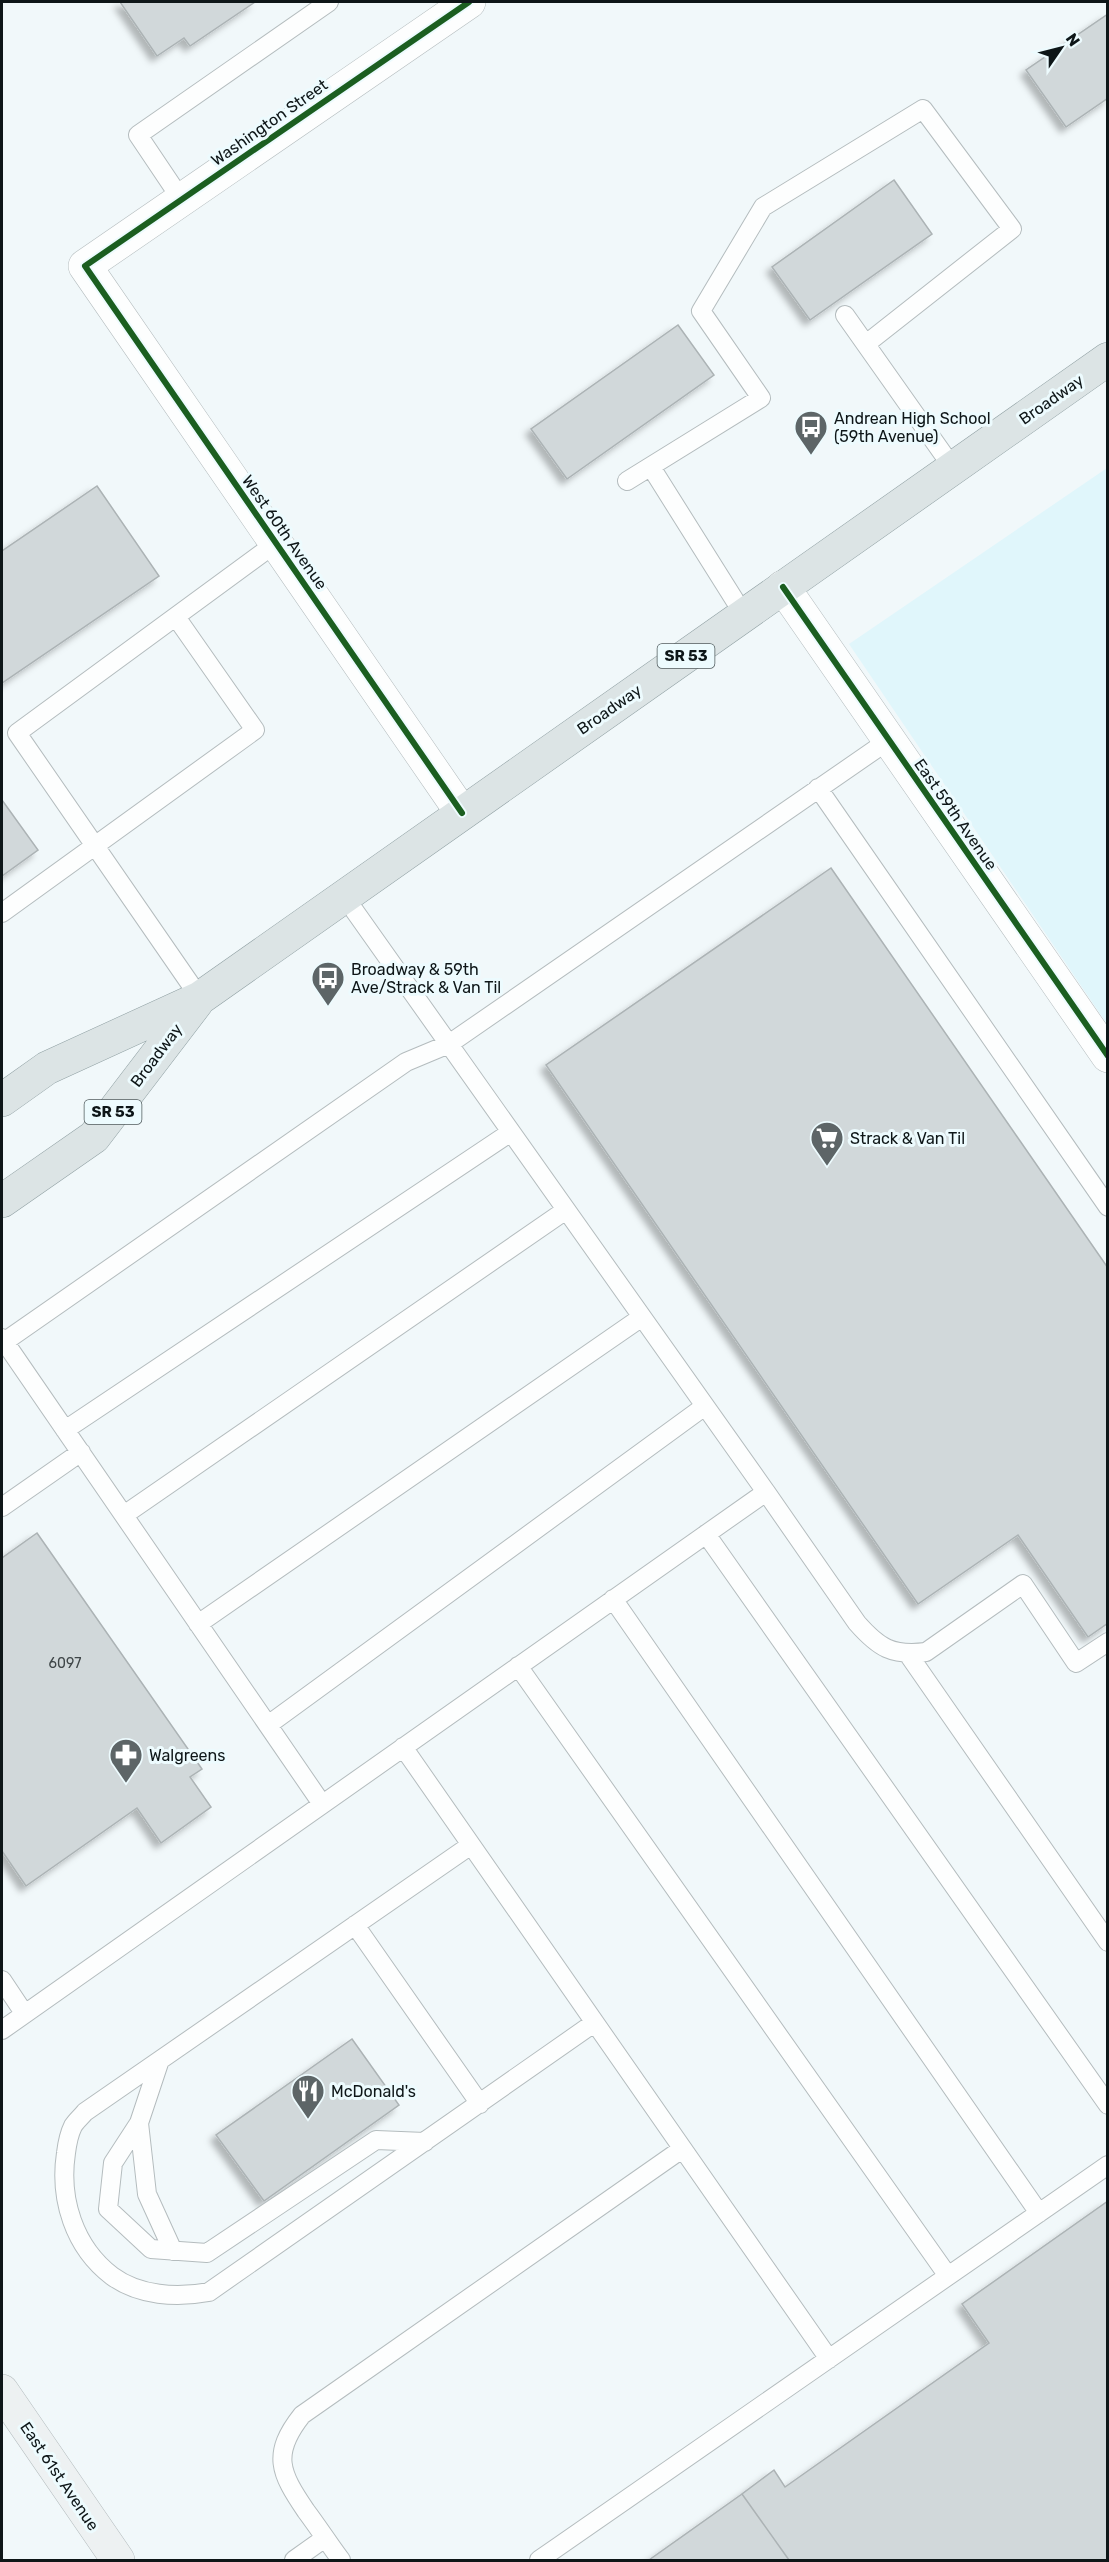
<svg xmlns="http://www.w3.org/2000/svg" width="1109" height="2562" font-family="Rubik,sans-serif">
  <style>
    .built { fill: #e0f6fb }
    .building { fill: #d1d8da; stroke: #acb3b5; stroke-width: 1.5; filter: url(#shadow) }
    .lines { fill: none; stroke-linecap: round; stroke-linejoin: round }
    .lane-casing { stroke: #b4bcbe; stroke-width: 20 }
    .street-casing { stroke: #b4bcbe; stroke-width: 34 }
    .secondary-casing { stroke: #b4bcbe; stroke-width: 34 }
    .primary-casing { stroke: #90a0a3; stroke-width: 34 }
    .lane { stroke: #fdfefe; stroke-width: 18 }
    .street { stroke: #fdfefe; stroke-width: 33 }
    .secondary { stroke: #edf1f2; stroke-width: 33 }
    .primary { stroke: #dce4e5; stroke-width: 33 }
    .cycleway-casing { stroke: #edfbfe; stroke-width: 10 }
    .cycleway { stroke: #1b5e20; stroke-width: 6 }
    .labels { text-anchor: middle; stroke-width: 6; stroke-linejoin: round; paint-order: stroke }
    .number-label { font-size: 14px; fill: #3f4648 }
    .shield { fill: #edfbfe; stroke: #515b5d; stroke-width: 1.5 }
    .shield-label { font-size: 15px; font-weight: bold; fill: #0e1618 }
    .street-label { font-size: 16px; fill: #0e1618; stroke: #edfbfe }
    .poi-label { font-size: 16px; fill: #0e1618; stroke: #edfbfe; text-anchor: start }
  </style>
  <defs>
    <filter id="shadow"><feDropShadow dx="-5.5" dy="5.5" stdDeviation="3" flood-color="#0004"/></filter>
  </defs>
  <rect width="100%" height="100%" fill="#f1f8fa"/>
  <path class="built" d="M1107 468V1024L849 644Z"/>
  <path class="building" d="M120 2H255L190 46 184 38 157 56Z
    M1108 14V98L1066 127 1026 70Z
    M894 180 932 234 810 320 772 267Z
    M678 325 714 375 567 479 531 429Z
    M97 486 159 576 2 683V551Z
    M2 800 38 850 2 876Z
    M831 868 1108 1268V1623L1088 1637 1018 1535 918 1604 546 1065Z
    M37 1533 202 1769 190 1777 211 1807 161 1843 137 1808 26 1886 2 1851V1558Z
    M352 2039 399 2105 264 2201 216 2135Z
    M1108 2201V2560H789L742 2494 774 2470 785 2487 989 2343 962 2304Z
    M742 2494 789 2560H649Z"/>
  <g class="lines">
    <g class="lane-casing">
      <path id="lane" d="M181 199 138 135 329 2
        M845 315 953 468
        M651 467 744 615
        M627 481 761 398 701 311 763 207 923 109 1012 229 866 344
        M818 788 1108 1207
        M344 896 766 1492
        M2 913 255 730 176 617
        M200 998 17 733 276 543
        M2 1338 322 1804
        M4 1342 406 1062 449 1044 889 740
        M65 1430 511 1132
        M2 1507 81 1452
        M124 1515 566 1210
        M706 1534 1108 2105
        M613 1599 1039 2213
        M198 1624 642 1317
        M908 1654 1108 1942
        M518 1666 948 2276
        M268 1725 705 1406
        M403 1747 829 2359
        M471 1845 85 2112C81 2117 76 2121 73 2126 69 2134 67 2145 66 2153 59 2199 74 2247 112 2276 139 2296 177 2298 209 2292L594 2023
        M355 1925 480 2104
        M2 1980 24 2013
        M2 2030 766 1492 857 1623C879 1648 892 1656 926 1652L1023 1584 1076 1663 1108 1642
        M160 2060 139 2123 147 2194 173 2251
        M139 2123 113 2163 108 2209 151 2249 207 2253 376 2140 425 2142
        M294 2560 325 2538
        M341 2560C329 2544 318 2527 306 2511 280 2473 271 2454 302 2415L682 2149
        M539 2560 1108 2165"/>
    </g>
    <g class="street-casing">
      <path id="street" d="M783 587 1108 1056
        M462 813 85 266 469 2"/>
    </g>
    <g class="secondary-casing">
      <path id="secondary" d="M2 2391 118 2560"/>
    </g>
    <g class="primary-casing">
      <path id="primary" d="M2 1100 47 1068 200 998 1108 359
        M2 1201 94 1137 197 1002"/>
    </g>
    <use href="#lane" class="lane"/>
    <use href="#street" class="street"/>
    <use href="#secondary" class="secondary"/>
    <use href="#primary" class="primary"/>
    <g class="cycleway-casing">
      <path id="cycleway" d="M783 587 1108 1056
        M462 813 85 266 469 2"/>
    </g>
    <use href="#cycleway" class="cycleway"/>
  </g>
  <defs>
    <g id="bus-pin" transform="scale(1.725)"><path d="M0 17L-7.5 6A9.5 9.5 0 1 1 7.5 6Z" fill="#5d6567" stroke="#edfbfe"/><path d="M-5-6H5V4H4V6H2V4H-2V6H-4V4H-5ZM-3.5-4V0h7V-4ZM-3.5 1.2v1.5H-2V1.2ZM2 1.2v1.5H3.5V1.2Z" fill="#fff"/></g>
    <g id="supermarket-pin" transform="scale(1.725)"><path d="M0 17L-7.5 6A9.5 9.5 0 1 1 7.5 6Z" fill="#5d6567" stroke="#edfbfe"/><path d="M-6-5.5h2.5l.6 2H6L4.5 2H-2.5L-4.4-4H-6ZM-1.5 3.2a1.3 1.3 0 1 0 .1 0ZM3 3.2a1.3 1.3 0 1 0 .1 0Z" fill="#fff"/></g>
    <g id="pharmacy-pin" transform="scale(1.725)"><path d="M0 17L-7.5 6A9.5 9.5 0 1 1 7.5 6Z" fill="#5d6567" stroke="#edfbfe"/><path d="M-2-6h4v4h4v4h-4v4h-4v-4h-4v-4h4Z" fill="#fff"/></g>
    <g id="restaurant-pin" transform="scale(1.725)"><path d="M0 17L-7.5 6A9.5 9.5 0 1 1 7.5 6Z" fill="#5d6567" stroke="#edfbfe"/><path d="M-5-6h1v4h1v-4h1v4h1v-4h1v5L-1.5 .5V6h-2V.5L-5-1ZM5-6V6H3V1.5H1.5Q1.5-4 5-6Z" fill="#fff"/></g>
  </defs>
  <g fill-rule="evenodd">
    <use href="#bus-pin" x="811" y="427"/>
    <use href="#bus-pin" x="328" y="978"/>
    <use href="#supermarket-pin" x="827" y="1138"/>
    <use href="#pharmacy-pin" x="126" y="1755"/>
    <use href="#restaurant-pin" x="308" y="2091"/>
  </g>
  <g class="labels">
    <g class="number-label">
      <text x="65" y="1668">6097</text>
    </g>
    <g class="shield">
      <rect x="657.5" y="644" width="57" height="24" rx="4.5"/>
      <rect x="84.5" y="1100" width="57" height="24" rx="4.5"/>
    </g>
    <g class="shield-label">
      <text x="686" y="661">SR 53</text>
      <text x="113" y="1117">SR 53</text>
    </g>
    <g class="street-label">
      <text transform="translate(269 122) rotate(-35)" y="6">Washington Street</text>
      <text transform="translate(1051 399) rotate(-35)" y="6">Broadway</text>
      <text transform="translate(285 532) rotate(55)" y="6">West 60th Avenue</text>
      <text transform="translate(609 709) rotate(-35)" y="6">Broadway</text>
      <text transform="translate(956 814) rotate(55)" y="6">East 59th Avenue</text>
      <text transform="translate(156 1055) rotate(-53)" y="6">Broadway</text>
      <text transform="translate(60 2476) rotate(56)" y="6">East 61st Avenue</text>
    </g>
    <g class="poi-label">
      <text x="834" y="424">Andrean High School<tspan x="834" dy="18">(59th Avenue)</tspan></text>
      <text x="351" y="975">Broadway &amp; 59th<tspan x="351" dy="18">Ave/Strack &amp; Van Til</tspan></text>
      <text x="850" y="1144">Strack &amp; Van Til</text>
      <text x="149" y="1761">Walgreens</text>
      <text x="331" y="2097">McDonald's</text>
    </g>
  </g>
  <rect width="1109" height="2562" fill="none" stroke="#0e1618" stroke-width="6"/>
  <g transform="translate(1061 48) rotate(55)" stroke="#edfbfe" stroke-width="4.5" paint-order="stroke">
  <path d="M0-4.5L10 22L0 15L-10 22Z" fill="#0e1618"/>
  <text y="-9" font-size="16" font-weight="bold" text-anchor="middle" fill="#0e1618">N</text>
  </g>
</svg>
